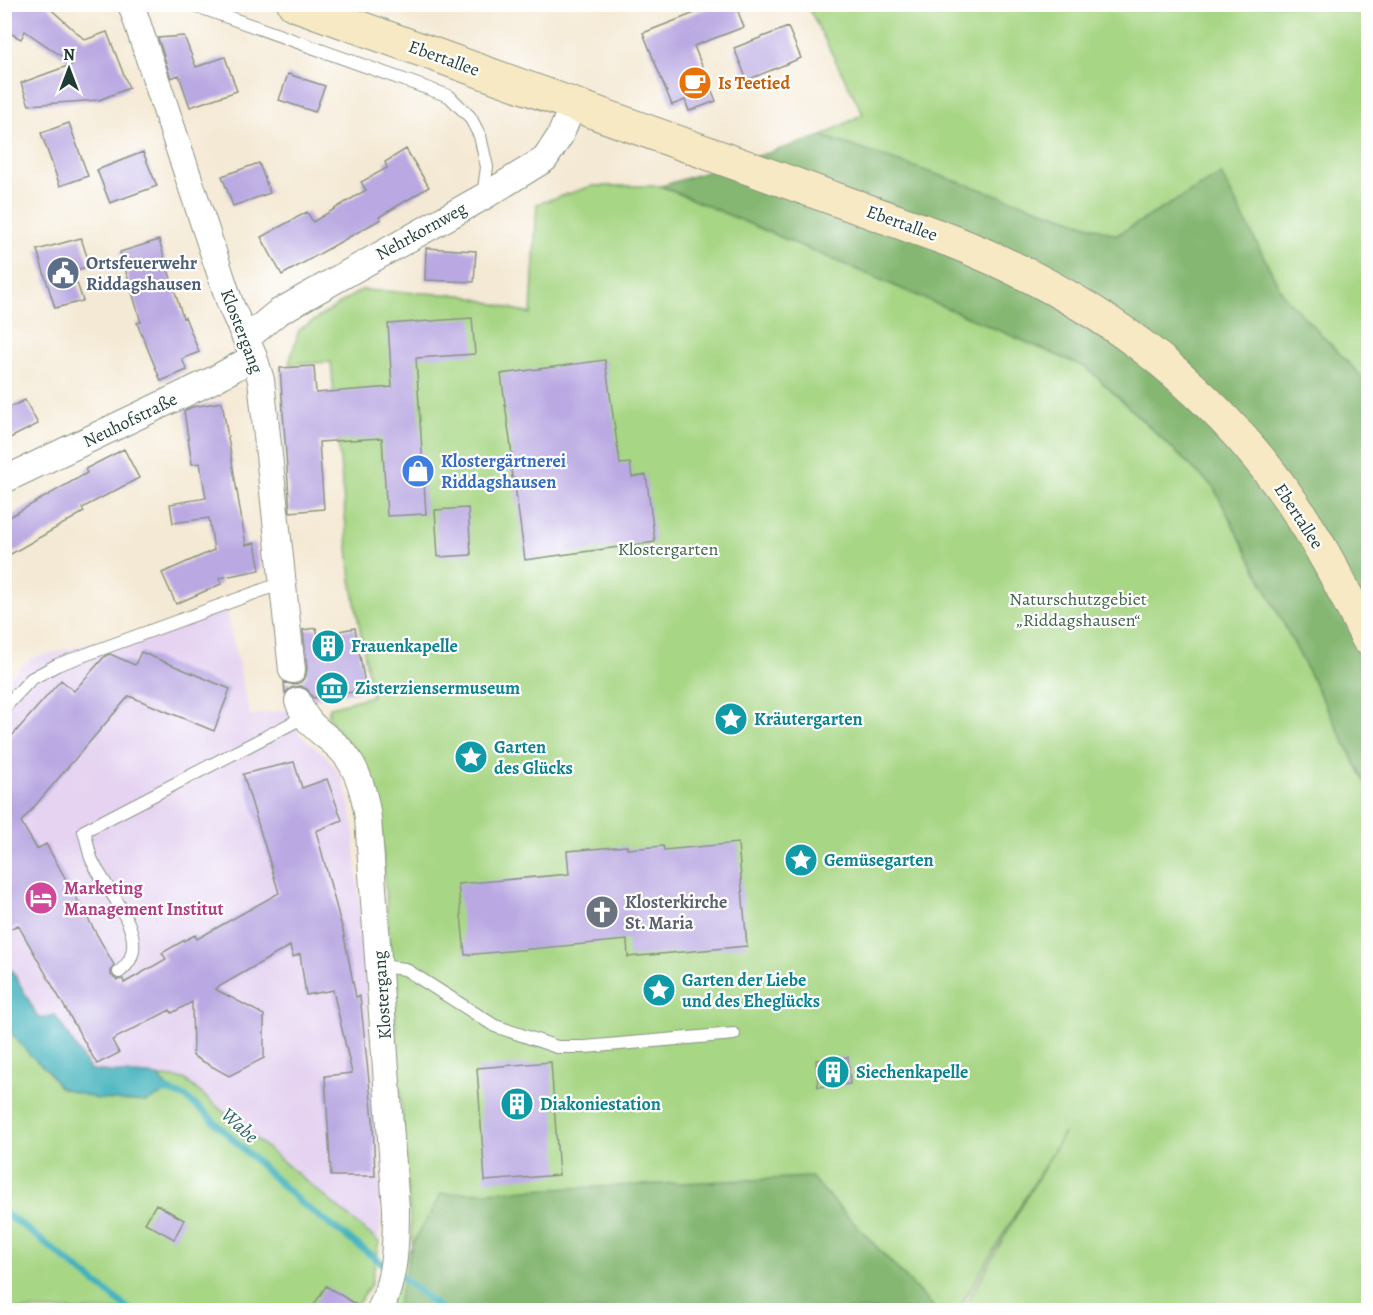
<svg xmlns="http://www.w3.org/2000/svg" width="1373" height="1315" font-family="Alegreya,serif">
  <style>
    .built { fill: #e5d3f1 }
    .green { fill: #a7d684; stroke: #638a5c; stroke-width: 1.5 }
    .forest { fill: #85b772; stroke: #527a53; stroke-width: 1.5 }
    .water { fill: #41b1bc; stroke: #307778; stroke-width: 1.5 }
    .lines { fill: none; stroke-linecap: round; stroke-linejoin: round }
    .stream { stroke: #41b1bc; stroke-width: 7 }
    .building { fill: #b9a8e2 }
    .lane-casing { stroke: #8a9384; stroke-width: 14 }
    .street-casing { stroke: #8a9384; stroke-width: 28 }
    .secondary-casing { stroke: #8a9384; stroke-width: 35 }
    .lane { stroke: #fff; stroke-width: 12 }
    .street { stroke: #fff; stroke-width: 26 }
    .secondary { stroke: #f7e9c3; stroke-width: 33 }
    .labels { text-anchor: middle; stroke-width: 4.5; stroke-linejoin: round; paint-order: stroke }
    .street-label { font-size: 18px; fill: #1f3d34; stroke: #fff }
    .food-label { font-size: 18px; font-weight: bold; fill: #c56008; stroke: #fff; text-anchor: start }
    .service-label { font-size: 18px; font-weight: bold; fill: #4e5e75; stroke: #fff; text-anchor: start }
    .shop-label { font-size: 18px; font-weight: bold; fill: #366cbe; stroke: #fff; text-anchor: start }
    .park-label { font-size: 18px; fill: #416348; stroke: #fff }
    .culture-label { font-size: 18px; font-weight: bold; fill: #0d838f; stroke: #fff; text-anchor: start }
    .hotel-label { font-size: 18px; font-weight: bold; fill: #b23c85; stroke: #fff; text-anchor: start }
    .worship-label { font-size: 18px; font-weight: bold; fill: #5b616d; stroke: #fff; text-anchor: start }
    .water-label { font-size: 20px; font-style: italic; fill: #2b6664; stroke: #fff }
  </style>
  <rect width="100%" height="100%" fill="#fff"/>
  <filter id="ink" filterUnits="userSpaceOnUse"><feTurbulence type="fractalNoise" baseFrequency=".0167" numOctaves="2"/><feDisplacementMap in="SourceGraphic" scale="12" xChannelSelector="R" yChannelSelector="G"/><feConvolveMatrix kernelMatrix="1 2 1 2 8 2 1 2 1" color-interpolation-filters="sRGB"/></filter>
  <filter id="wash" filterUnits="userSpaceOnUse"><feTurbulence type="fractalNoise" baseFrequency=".008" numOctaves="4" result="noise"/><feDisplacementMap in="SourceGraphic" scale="24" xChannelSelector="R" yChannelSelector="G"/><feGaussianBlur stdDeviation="1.35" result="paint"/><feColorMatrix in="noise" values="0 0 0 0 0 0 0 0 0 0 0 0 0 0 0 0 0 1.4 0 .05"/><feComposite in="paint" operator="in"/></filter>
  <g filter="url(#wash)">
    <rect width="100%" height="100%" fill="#f4e9d4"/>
    <path class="built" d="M226 610 250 715 289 710 300 735 324 754 340 774 348 797 353 822 378 1136 381 1197 379 1242 184 1079 90 1070 56 1015 39 1019 12 970H5L4 682 32 658Z"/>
    <path class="green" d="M807 5H1368V551L838 141 822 136 863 114Z
      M592 186H661L1087 368 1214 488 1368 788V1310H962L1064 1133 958 1310H375L412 1245 380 818 360 759 334 726 328 716 330 707 372 696 351 580 331 362 289 364 299 330 361 290 462 295 531 314 537 204Z
      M4 970H12L39 1019 55 1015 90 1070 184 1079 379 1242 371 1284 354 1310H5Z"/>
    <path class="forest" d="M822 136 1117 235 1221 174 1284 296 1368 383V788L1214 488 1087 368 661 186Z
      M811 1177 936 1310H396L412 1245 441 1194Z"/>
    <path class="water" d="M4 970H12L39 1019 55 1015 90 1070 158 1076 169 1091 146 1102 97 1099 59 1087 47 1070 30 1055 5 1026Z"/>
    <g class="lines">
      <path class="stream" d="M160 1091H169L185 1097 204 1112 301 1203 386 1266
        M4 1213 22 1225 130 1310
        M398 1274 442 1310"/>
    </g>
    <g id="blocks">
      <path class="building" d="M4 4H45L85 40 107 32 129 88 99 100 29 105 21 83 73 64 25 31 21 39 4 30Z
        M718 4H735L744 27 694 46 716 101 689 111 685 100 672 105 643 33Z
        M788 27 801 58 747 80 734 48Z
        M184 36 196 67 225 57 237 91 190 107 179 75 171 78 158 38Z
        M288 74 325 86 315 112 279 100Z
        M69 123 88 176 60 186 41 133Z
        M406 149 429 187 379 217 381 219 282 275 261 237 307 212 313 222 366 190 361 182 387 168 385 162Z
        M143 152 157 186 110 203 97 170Z
        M259 163 270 193 233 206 222 176Z
        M81 238 90 266 73 271 83 301 55 308 37 250Z
        M159 240 183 318 185 317 199 352 182 359 187 370 161 381 137 323 141 322 120 252Z
        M426 248 476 251 474 282 425 280Z
        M472 318 475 354 416 358 426 514 387 516 382 438 319 442 324 509 290 512 280 368 314 366 316 393 392 387 388 324Z
        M605 360 620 464 630 463 632 477 646 475 655 542 525 560 514 478H512L510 455H512L501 374Z
        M25 400 38 424 4 441V410Z
        M222 402 246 545 255 543 260 570 219 578 221 584 176 604 162 573 214 550 209 518 173 523 170 504 206 498 200 463 192 464 184 411 192 407Z
        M124 449 139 478 82 508 84 512 4 558V520L87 473 85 469Z
        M468 508 471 555 438 557 435 510Z
        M316 628 318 635 355 628 366 690 313 698 307 689 300 686 291 688 285 693 284 682 294 685 301 682 306 676 307 668 303 630Z
        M141 652 230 689 214 731 129 696 21 822 37 849 46 844 114 965 111 970V975L117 980 123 979 124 983 166 959 162 953 183 941 195 935 197 939 279 893 243 774 294 762 302 788 327 779 342 820 316 831 343 931 356 997 360 996 373 1119 375 1176H331L325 1076 352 1073 333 990 306 995 300 954 293 957 290 946 215 989 264 1015V1058L229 1076 193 1056 192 1002 172 1013 170 1010 112 1040 119 1053 97 1064 18 925 4 932V745L61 680 74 691 105 656 110 654 135 665Z
        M738 843 747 946 628 957 627 940 465 955 458 884 569 874 567 851 627 846V849L663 846 664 850Z
        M848 1057 850 1084 818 1087 816 1060Z
        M551 1062 559 1175 485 1181 477 1068Z
        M156 1204 184 1220 174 1239 145 1223Z
        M326 1286 365 1310V1311H310Z"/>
    </g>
  </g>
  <g filter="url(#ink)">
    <use href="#blocks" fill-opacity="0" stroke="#8a9384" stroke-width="1.5"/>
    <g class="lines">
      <g class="lane-casing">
        <path id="lane" d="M191 4 449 96 470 117 480 136 487 167 483 196
          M4 708 31 679 57 665 282 583
          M380 966 405 969 495 1026 557 1047H585L734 1034
          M119 972C159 942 104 890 91 858 88 849 87 840 84 831L304 717"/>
      </g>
      <g class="street-casing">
        <path id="street" d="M131 4 231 306 254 357 261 380 292 670
          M247 338 277 313 483 197 545 159 560 136 573 105
          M4 480 213 380 254 357
          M298 701C309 731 326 732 344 753 359 771 365 796 368 818L396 1209C396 1243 395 1279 380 1310"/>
      </g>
      <g class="secondary-casing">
        <path id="secondary" d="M294 4 949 240C1091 296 1205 377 1293 504 1322 546 1345 593 1368 639"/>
      </g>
      <use href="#lane" class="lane"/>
      <use href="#street" class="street"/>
      <use href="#secondary" class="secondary"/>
    </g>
  </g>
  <defs>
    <g id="cafe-disc" transform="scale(1.725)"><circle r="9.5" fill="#e8710a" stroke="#fff"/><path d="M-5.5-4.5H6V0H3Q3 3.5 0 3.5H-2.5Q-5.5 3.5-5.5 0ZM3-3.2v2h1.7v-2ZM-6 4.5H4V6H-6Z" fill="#fff"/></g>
    <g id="civic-disc" transform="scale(1.725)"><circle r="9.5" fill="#5c6f8a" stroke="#fff"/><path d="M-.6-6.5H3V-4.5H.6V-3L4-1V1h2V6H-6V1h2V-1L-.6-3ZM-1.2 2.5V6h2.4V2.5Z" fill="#fff"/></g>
    <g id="shop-disc" transform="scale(1.725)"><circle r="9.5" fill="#3f7fe0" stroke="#fff"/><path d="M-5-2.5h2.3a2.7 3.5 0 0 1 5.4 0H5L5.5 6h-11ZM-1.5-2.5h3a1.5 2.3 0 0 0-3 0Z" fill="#fff"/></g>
    <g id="building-disc" transform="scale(1.725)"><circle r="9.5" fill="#0f9aa8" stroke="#fff"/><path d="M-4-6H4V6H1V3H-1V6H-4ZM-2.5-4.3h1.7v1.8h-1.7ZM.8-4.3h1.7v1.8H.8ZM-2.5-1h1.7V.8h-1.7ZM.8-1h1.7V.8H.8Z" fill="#fff"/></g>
    <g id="museum-disc" transform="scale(1.725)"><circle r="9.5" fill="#0f9aa8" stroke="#fff"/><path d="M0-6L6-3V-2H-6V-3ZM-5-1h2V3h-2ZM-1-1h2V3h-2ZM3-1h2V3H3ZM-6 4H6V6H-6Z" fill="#fff"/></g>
    <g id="sight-disc" transform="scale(1.725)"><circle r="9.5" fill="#0f9aa8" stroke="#fff"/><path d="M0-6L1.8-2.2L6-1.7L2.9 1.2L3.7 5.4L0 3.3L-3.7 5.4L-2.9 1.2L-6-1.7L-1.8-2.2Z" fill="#fff"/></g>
    <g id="hotel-disc" transform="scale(1.725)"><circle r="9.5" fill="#d1479c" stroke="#fff"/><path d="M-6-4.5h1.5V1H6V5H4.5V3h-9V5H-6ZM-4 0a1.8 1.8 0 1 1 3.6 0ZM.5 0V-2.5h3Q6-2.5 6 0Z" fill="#fff"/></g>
    <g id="church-disc" transform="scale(1.725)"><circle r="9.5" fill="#6b7280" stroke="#fff"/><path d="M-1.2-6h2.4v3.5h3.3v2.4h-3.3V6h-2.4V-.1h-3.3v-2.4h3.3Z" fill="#fff"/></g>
  </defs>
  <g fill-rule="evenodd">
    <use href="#cafe-disc" x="695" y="83"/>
    <use href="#civic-disc" x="63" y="273"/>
    <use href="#shop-disc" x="418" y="471"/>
    <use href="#building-disc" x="328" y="646"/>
    <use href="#museum-disc" x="332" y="688"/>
    <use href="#sight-disc" x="731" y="719"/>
    <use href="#sight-disc" x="471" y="757"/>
    <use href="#sight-disc" x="801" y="860"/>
    <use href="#hotel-disc" x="41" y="898"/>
    <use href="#church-disc" x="602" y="912"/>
    <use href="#sight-disc" x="659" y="990"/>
    <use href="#building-disc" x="833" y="1072"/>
    <use href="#building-disc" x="517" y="1104"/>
  </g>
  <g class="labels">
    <g class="street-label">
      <text transform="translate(444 58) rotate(20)" y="6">Ebertallee</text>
      <text transform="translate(902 223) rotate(20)" y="6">Ebertallee</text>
      <text transform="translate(421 231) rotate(-29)" y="6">Nehrkornweg</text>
      <text transform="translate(242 331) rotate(69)" y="6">Klostergang</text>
      <text transform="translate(130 420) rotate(-26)" y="6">Neuhofstraße</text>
      <text transform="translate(1299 516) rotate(57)" y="6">Ebertallee</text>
      <text transform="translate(382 995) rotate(-94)" y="6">Klostergang</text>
    </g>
    <g class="food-label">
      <text x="718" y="89">Is Teetied</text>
    </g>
    <g class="service-label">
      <text x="86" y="269">Ortsfeuerwehr<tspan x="86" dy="21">Riddagshausen</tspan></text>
    </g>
    <g class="shop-label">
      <text x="441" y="467">Klostergärtnerei<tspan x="441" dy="21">Riddagshausen</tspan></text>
    </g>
    <g class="park-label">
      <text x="668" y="555">Klostergarten</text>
      <text x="1078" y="605">Naturschutzgebiet<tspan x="1078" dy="21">„Riddagshausen“</tspan></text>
    </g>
    <g class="culture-label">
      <text x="351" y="652">Frauenkapelle</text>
      <text x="355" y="694">Zisterziensermuseum</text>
      <text x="754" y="725">Kräutergarten</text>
      <text x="494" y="753">Garten<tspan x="494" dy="21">des Glücks</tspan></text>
      <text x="824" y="866">Gemüsegarten</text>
      <text x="682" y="986">Garten der Liebe<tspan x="682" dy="21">und des Eheglücks</tspan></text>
      <text x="856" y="1078">Siechenkapelle</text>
      <text x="540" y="1110">Diakoniestation</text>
    </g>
    <g class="hotel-label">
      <text x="64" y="894">Marketing<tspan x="64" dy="21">Management Institut</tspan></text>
    </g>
    <g class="worship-label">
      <text x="625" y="908">Klosterkirche<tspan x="625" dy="21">St. Maria</tspan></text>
    </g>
    <g class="water-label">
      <text transform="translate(240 1125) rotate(42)" y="7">Wabe</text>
    </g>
  </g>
  <rect width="1373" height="1315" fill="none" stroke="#fff" stroke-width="24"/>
  <g transform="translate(69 69)" stroke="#ffffff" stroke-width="4.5" paint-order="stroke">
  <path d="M0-4.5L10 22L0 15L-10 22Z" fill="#1f3d34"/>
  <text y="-9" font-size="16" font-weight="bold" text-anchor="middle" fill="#1f3d34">N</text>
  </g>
</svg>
